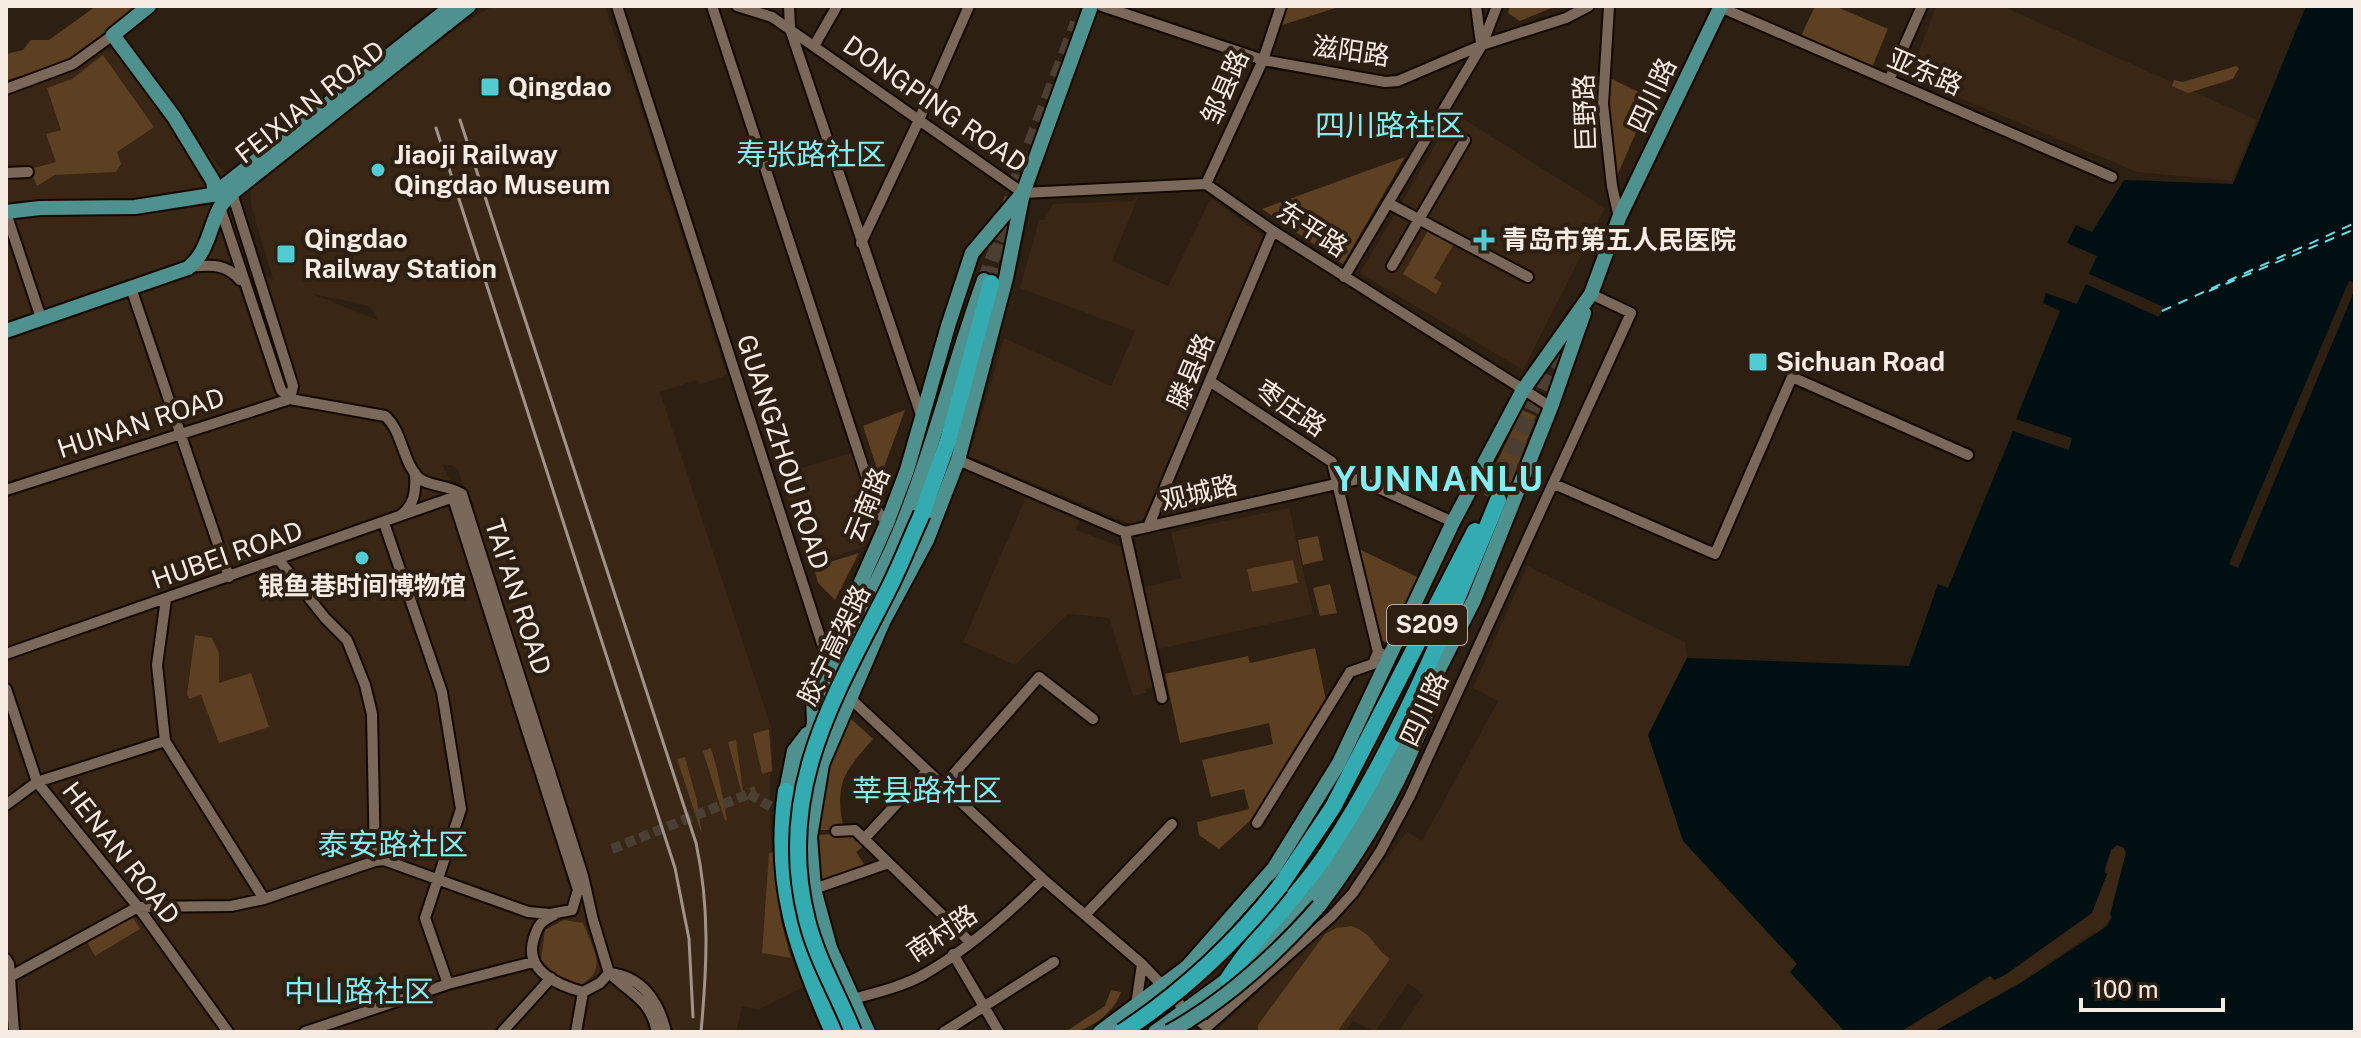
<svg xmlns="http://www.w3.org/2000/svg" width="2361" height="1038" font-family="'Public Sans','Noto Sans SC',sans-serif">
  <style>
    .built { fill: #392614; fill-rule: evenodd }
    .green { fill: #5d3f22 }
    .water { fill: #001012 }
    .pier { fill: #2d1f12 }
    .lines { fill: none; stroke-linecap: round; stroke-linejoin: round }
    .ferry { stroke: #63dfe5; stroke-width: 2; stroke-dasharray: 10 8; stroke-linecap: butt }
    .minor-tunnel { stroke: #4b3e32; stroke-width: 10; stroke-dasharray: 10 5; stroke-linecap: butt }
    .major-tunnel { stroke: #4b3e32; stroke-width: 14; stroke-dasharray: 14 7; stroke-linecap: butt }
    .highway-tunnel { stroke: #4b3e32; stroke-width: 16; stroke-dasharray: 16 8; stroke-linecap: butt }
    .minor-casing { stroke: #140801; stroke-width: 14 }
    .major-casing { stroke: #140801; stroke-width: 18 }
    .highway-casing { stroke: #140801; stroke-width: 20 }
    .minor { stroke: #7a695a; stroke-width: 10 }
    .major { stroke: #4f918e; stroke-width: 14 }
    .highway { stroke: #33abb0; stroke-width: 16 }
    .rail { stroke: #a0948a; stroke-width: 3 }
    .major-bridge-casing { stroke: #140801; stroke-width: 18; stroke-linecap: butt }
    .highway-bridge-casing { stroke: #140801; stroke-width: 20; stroke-linecap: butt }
    .major-bridge { stroke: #4f918e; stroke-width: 14 }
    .highway-bridge { stroke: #33abb0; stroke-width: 16 }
    .poi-dot { fill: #51ccd2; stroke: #2d1f12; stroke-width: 3 }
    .labels { text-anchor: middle; stroke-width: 8; stroke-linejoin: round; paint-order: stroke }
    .shield { fill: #2d1f12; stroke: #baaea5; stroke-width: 2 }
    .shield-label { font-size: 24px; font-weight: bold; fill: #f6ece4 }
    .street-label { font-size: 26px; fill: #f6ece4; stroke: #2d1f12 }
    .poi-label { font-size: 26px; font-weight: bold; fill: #f6ece4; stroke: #2d1f12; text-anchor: start }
    .quarter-label { font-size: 30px; fill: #82eef3; stroke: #2d1f12 }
    .district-label { font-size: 34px; font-weight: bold; letter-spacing: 2px; fill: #82eef3; stroke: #2d1f12 }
  </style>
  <rect width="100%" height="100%" fill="#2d1f12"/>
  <path class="built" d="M493 6H605L627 74H630L727 375 699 385 697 380 660 392 771 727 773 772 770 774V814L774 883 780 921 804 987 760 1009 742 1007 736 1032H669L651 992 627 972 651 1032H6V78L120 47 225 173 261 274 273 279 251 206 250 188 458 27ZM312 294 366 305 372 309 378 320ZM442 464 454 466 458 470 491 569Z
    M1936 6H2002L2257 120 2232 181 2137 172 1909 77Z
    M1454 113 1605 208 1523 370 1360 273Z
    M1139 195 1112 261 1168 286 1211 198 1265 238 1148 518 1130 524 969 456 1004 338 1111 386 1135 331 1020 288 1039 220H1044L1053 204 1130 201Z
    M853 452 876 525 866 546 808 565 779 475Z
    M1026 497 1079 521 1076 530 1127 549 1140 588 1181 578 1171 532 1289 508 1313 614 1151 651 1158 686 1145 689 1146 693 1133 696 1109 618 1068 614 1015 665 963 642Z
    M1527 566 1685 642 1687 658 1648 735 1797 964 1790 972 1845 1032H1398L1423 995 1408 983 1375 1032 1353 1021 1345 1032H1223L1219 1028 1341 917 1407 832 1422 841 1498 701 1473 688Z
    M2117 845 2124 848 2125 856 2110 915 2112 917 2097 935 2094 932 2022 982 1933 1032H1900L1991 975 2105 874 2111 850Z"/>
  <path class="green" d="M96 6H139L74 56 45 69 6 80V54L23 50 31 40H49Z
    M1288 6H1342L1282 25Z
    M1510 6H1556L1520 21 1508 13Z
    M1815 6H1835L1888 29 1872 67 1801 36Z
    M103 55 154 127 117 152 121 164 116 172 55 175 37 186 30 169 56 162 46 134 61 130 47 88 72 79Z
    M2236 66 2239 68 2233 79 2188 93 2172 86 2174 80 2183 82Z
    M1610 78 1651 98 1617 176 1613 174 1607 104Z
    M1405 157 1343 264 1262 209Z
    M1429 229 1454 244 1434 278 1442 283 1436 294 1403 274Z
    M905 410 880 478 863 426Z
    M1522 410 1536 416 1520 460 1518 473 1506 501 1483 491Z
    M1318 536 1323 560 1303 565 1298 540Z
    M1359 549 1419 578 1387 643 1381 640Z
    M859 553 835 600 818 583 814 567Z
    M1293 560 1298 583 1252 592 1247 569Z
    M1330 584 1337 613 1320 616 1313 588Z
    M195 635 212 638 219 653V683L251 673 269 727 219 743 201 695 189 699 187 694Z
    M1315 648 1326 700 1252 819 1219 849 1199 835 1197 822 1249 809 1244 789 1211 797 1202 760 1273 744 1269 723 1180 743 1165 674 1248 656 1250 663Z
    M849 717 873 739C843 773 834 784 844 830H818L827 764Z
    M769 729 772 771 762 774 753 734Z
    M736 740 745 805 728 742Z
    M711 748 717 769 727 819 725 821 703 751Z
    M685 757 697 801 702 835 677 759Z
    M853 833 864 846 856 852 866 867 821 881 816 835Z
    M773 852 781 921 791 958 762 953 769 853Z
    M132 916 140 929 95 956 87 942Z
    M564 920 583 923C592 948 609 967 582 985L555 974 541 960 545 930Z
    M1352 926C1376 936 1372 946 1390 959L1337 1032H1258V1025L1325 934 1336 928Z
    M1111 990 1121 992C1113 1014 1090 1032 1065 1032L1105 1006Z"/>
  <path class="water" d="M2306 6H2355V1032H1933L2022 982 2107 926 2112 917 2110 915 2126 853 2124 848 2117 845 2111 850 2104 871 2107 874 2092 913 2005 975 1995 980 1990 976 1900 1032H1845L1790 972 1797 964 1683 841 1648 735 1687 658 1909 666 1938 584 1948 588 2013 431 2069 450 2072 438 2016 419 2060 311 2043 303 2046 293 2077 304 2086 284 2159 317 2164 307 2089 274 2097 256 2067 243 2076 225 2092 232 2124 180 2233 184Z"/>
  <path class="pier" d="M2349 281 2355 283V289L2238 568 2229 564Z"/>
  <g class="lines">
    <path class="ferry" d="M2209 291 2355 229
      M2162 311 2355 223"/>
    <path class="minor-tunnel" d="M749 794 785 815
      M612 849 756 791"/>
    <path class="major-tunnel" d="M984 280 1007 219"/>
    <path class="highway-tunnel" d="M991 283 1014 190 1078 23
      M1491 498 1568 332"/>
    <g class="minor-casing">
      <path id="minor" d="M617 6 828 662
        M712 6 878 512 887 523
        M737 6 772 17 1023 193 1206 184 1273 231 1551 407
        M789 6 790 29 922 418
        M1102 6 1263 60 1385 82 1398 81 1482 45 1566 18 1589 6
        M1476 6 1481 43
        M1609 6 1603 104 1612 186 1619 218
        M1720 7 2112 177
        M814 46 837 6
        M1889 80 1922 6
        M6 89 73 64 113 35
        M6 173 28 172
        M1206 184 1263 60 1281 6
        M232 193 293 386 290 399
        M1388 203 1528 277
        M220 207 281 390 290 399 385 416C403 431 402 463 420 479 429 486 448 485 462 494L583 876 593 920 609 973
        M6 213 41 318
        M861 243 919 120 969 6
        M1392 266 1465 140
        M190 267C210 265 226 263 240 280
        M1344 277 1482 45 1497 6
        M131 288 229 577
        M1211 382 1332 462 1378 652 1390 658
        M958 460 1125 532 1358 479 1453 522
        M1554 484 1715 554 1792 377 1968 455
        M6 490 290 399
        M453 498 578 890 572 910
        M401 515C415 505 416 490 415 473
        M384 523 442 692 461 809 425 918 448 984
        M1148 527 1273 231
        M1125 532 1162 698
        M279 560 325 618 347 640 365 685 372 714 375 861
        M166 599 157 665 165 741 264 899
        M6 654 462 494
        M6 689 37 782 138 907 228 1032
        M848 692 853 701 1043 879 1142 964 1186 1011 1207 1027 1332 916 1353 893 1380 852 1410 796 1631 313 1591 294
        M943 786 1039 677 1093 719
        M6 805 37 782 165 741
        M1257 823 1350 672 1373 664 1378 652
        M836 831 855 830 970 942
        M864 839 927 771
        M814 889 889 863
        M554 915C541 921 538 925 534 938 523 970 557 985 583 992L600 983 609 973
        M1085 915 1172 824
        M953 954 999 1032
        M6 959 9 964 14 1032
        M609 973C642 976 659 1002 666 1032
        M609 973C631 994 651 1000 657 1032
        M6 979 138 907 231 906 264 899 375 861 384 860 528 912 550 914 572 910
        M847 1001C873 993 899 988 923 975 967 950 1007 915 1043 879
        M1136 1005 1142 964
        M305 1032 448 984 533 962
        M502 1032 551 978
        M576 1032 583 992
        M944 1032 1054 962"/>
    </g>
    <g class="major-casing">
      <path id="major" d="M149 6 113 35 174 117 213 181 215 193
        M215 193 452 6
        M6 212 40 208 135 207 224 193
        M6 331 188 268C207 253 209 230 219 209 222 203 228 198 232 193L469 6
        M818 712C840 644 880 584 905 518 936 440 955 359 984 280
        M786 791 794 751 807 734
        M795 801 797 783 814 724 813 691 887 523 907 470 948 326 972 253 1021 195
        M1319 906C1366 844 1405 776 1431 702
        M811 959 843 1032
        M868 1032 830 948 814 889 810 837 822 764 883 622 927 540 958 460 1006 278 1023 193 1091 6
        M1100 1032 1187 967 1274 868 1339 763 1453 522 1523 390 1591 294 1619 218 1721 6
        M1155 1032 1228 979 1274 938 1314 895 1361 823 1474 600 1551 407 1584 313"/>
    </g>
    <g class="highway-casing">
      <path id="highway" d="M922 514 948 441 991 283
        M786 791C773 884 796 949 833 1032
        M1280 886 1333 807 1475 531
        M1228 979C1257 933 1299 897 1329 850 1400 742 1449 619 1498 500"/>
    </g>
    <use href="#minor" class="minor"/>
    <use href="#major" class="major"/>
    <use href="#highway" class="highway"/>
    <path class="rail" d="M460 120 696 843C710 907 707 967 701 1032
      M436 128 675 868 689 939 693 1017"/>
    <g class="major-bridge-casing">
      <path id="major-bridge" d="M1169 1032C1227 1000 1275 956 1319 906"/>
    </g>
    <g class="highway-bridge-casing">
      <path id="highway-bridge" d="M853 1032C838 994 817 960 807 920 775 794 832 700 887 592 900 567 910 540 922 514
        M1122 1032C1183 992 1235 943 1280 886"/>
    </g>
    <use href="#major-bridge" class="major-bridge"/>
    <use href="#highway-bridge" class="highway-bridge"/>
  </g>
  <g class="poi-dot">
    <rect x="480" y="77" width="20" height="20" rx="4"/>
    <circle cx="378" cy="170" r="8"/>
    <path d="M1480 228h8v8h8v8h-8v8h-8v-8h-8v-8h8z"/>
    <rect x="276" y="244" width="20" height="20" rx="4"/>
    <rect x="1748" y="352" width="20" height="20" rx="4"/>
    <circle cx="362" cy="558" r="8"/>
  </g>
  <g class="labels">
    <rect class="shield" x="1387" y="605" width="80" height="40" rx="6"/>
    <g class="shield-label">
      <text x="1427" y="633">S209</text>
    </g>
    <g class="street-label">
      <text transform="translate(1351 51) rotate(8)" y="9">滋阳路</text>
      <text transform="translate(1925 72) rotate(23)" y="9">亚东路</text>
      <text transform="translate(1225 87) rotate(-66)" y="9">邹县路</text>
      <text transform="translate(1652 95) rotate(-65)" y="9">四川路</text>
      <text transform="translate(310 102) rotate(-38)" y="9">FEIXIAN ROAD</text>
      <text transform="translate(935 104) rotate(35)" y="9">DONGPING ROAD</text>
      <text transform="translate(1585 113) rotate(-92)" y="9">巨野路</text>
      <text transform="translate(1312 229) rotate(33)" y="9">东平路</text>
      <text transform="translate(1191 371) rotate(-67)" y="9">滕县路</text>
      <text transform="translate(1291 408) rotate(34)" y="9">枣庄路</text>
      <text transform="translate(141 423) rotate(-18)" y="9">HUNAN ROAD</text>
      <text transform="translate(783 452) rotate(72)" y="9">GUANGZHOU ROAD</text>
      <text transform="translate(1199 493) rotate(-13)" y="9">观城路</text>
      <text transform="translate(867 505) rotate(-68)" y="9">云南路</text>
      <text transform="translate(227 555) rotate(-19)" y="9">HUBEI ROAD</text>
      <text transform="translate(518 597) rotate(72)" y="9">TAI'AN ROAD</text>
      <text transform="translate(834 645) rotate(-64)" y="9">胶宁高架路</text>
      <text transform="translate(1424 709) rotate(-65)" y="9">四川路</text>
      <text transform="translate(121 853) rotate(52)" y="9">HENAN ROAD</text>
      <text transform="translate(942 933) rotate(-34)" y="9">南村路</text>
    </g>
    <g class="poi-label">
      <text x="508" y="96">Qingdao</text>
      <text x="394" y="164">Jiaoji Railway<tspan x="394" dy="30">Qingdao Museum</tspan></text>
      <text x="304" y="248">Qingdao<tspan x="304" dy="30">Railway Station</tspan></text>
      <text x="1502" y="249">青岛市第五人民医院</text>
      <text x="1776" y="371">Sichuan Road</text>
      <text x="362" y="595" text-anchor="middle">银鱼巷时间博物馆</text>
    </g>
    <g class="quarter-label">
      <text x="1390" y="136">四川路社区</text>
      <text x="811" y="165">寿张路社区</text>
      <text x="927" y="801">莘县路社区</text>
      <text x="393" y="855">泰安路社区</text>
      <text x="359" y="1002">中山路社区</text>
    </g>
    <g class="district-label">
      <text x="1439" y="491">YUNNANLU</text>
    </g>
  </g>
  <rect width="2361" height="1038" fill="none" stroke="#f6ece4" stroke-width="16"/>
  <path d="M2081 998v12h142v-12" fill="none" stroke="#f6ece4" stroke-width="4"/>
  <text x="2093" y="998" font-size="24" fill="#f6ece4" stroke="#2d1f12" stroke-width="6" paint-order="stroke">100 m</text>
</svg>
